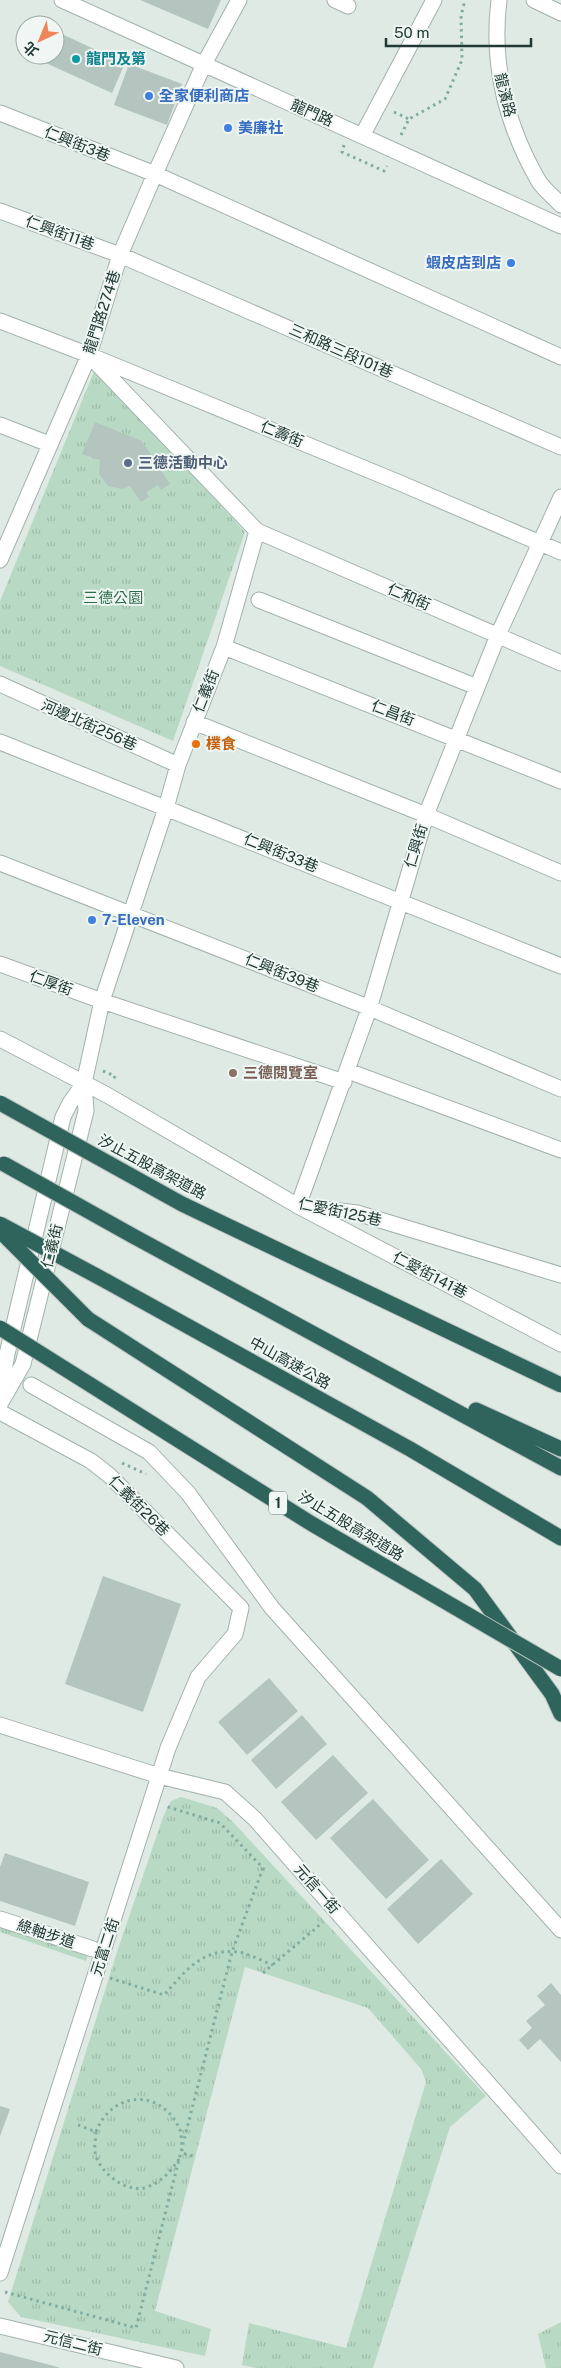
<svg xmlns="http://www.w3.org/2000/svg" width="561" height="2368" font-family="'Public Sans','Noto Sans TC',sans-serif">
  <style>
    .grass { fill: url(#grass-tufts) }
    .building { fill: #b4c4bf }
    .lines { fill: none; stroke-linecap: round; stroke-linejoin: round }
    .minor-casing { stroke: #a2b1ac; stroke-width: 17 }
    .highway-casing { stroke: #bcc4c2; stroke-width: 17 }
    .path { stroke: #80aca1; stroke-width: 3; stroke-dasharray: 2.5 4; stroke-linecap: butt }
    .minor { stroke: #fff; stroke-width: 15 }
    .highway { stroke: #2e645c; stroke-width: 15 }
    .highway-bridge-casing { stroke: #bcc4c2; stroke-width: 17; stroke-linecap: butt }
    .highway-bridge { stroke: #2e645c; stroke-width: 15 }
    .culture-dot { fill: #0f9aa8; stroke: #eff6f3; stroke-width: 2 }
    .shop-dot { fill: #3f7fe0; stroke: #eff6f3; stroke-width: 2 }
    .service-dot { fill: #5c6f8a; stroke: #eff6f3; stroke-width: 2 }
    .food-dot { fill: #e8710a; stroke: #eff6f3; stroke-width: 2 }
    .education-dot { fill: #8d6e63; stroke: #eff6f3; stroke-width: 2 }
    .labels { text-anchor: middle; stroke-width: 4; stroke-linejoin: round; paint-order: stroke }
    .shield { fill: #eff6f3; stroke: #5f726d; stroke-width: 1 }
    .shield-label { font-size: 14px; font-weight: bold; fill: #213934 }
    .culture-label { font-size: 15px; font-weight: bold; fill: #0d838f; stroke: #eff6f3; text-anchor: start }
    .street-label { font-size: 15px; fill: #213934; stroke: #eff6f3 }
    .shop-label { font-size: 15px; font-weight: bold; fill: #366cbe; stroke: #eff6f3; text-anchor: start }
    .service-label { font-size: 15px; font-weight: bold; fill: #4e5e75; stroke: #eff6f3; text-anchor: start }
    .park-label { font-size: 15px; fill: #2d6e4a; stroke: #eff6f3 }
    .food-label { font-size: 15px; font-weight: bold; fill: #c56008; stroke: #eff6f3; text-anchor: start }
    .education-label { font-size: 15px; font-weight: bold; fill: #785e54; stroke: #eff6f3; text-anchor: start }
  </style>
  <defs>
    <pattern id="grass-tufts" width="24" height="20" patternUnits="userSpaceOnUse" patternTransform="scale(1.25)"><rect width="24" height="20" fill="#b8dac4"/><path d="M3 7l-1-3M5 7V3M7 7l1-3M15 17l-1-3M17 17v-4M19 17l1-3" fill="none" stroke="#9ebca9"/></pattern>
  </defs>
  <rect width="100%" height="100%" fill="#dfeae5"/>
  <path class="grass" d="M95 369 245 532 173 741 0 666V601Z
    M181 1797 217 1808 232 1821 486 2096 450 2127 373 2368H256L242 2365 249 2323 346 2348 426 2082 421 2069 368 2008 245 1967 155 2311 211 2329 205 2356 21 2317 8 2302 116 1955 163 1817 171 1801Z
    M0 1913 92 1943 86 1961 0 1932Z
    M561 2322V2368H546L538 2334Z"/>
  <path class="building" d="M140 0H221L208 29Z
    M55 31 125 63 112 93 28 55H55Z
    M25 33V54L17 50Z
    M129 64 182 84 167 125 114 105Z
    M95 422 142 441 170 484 161 490 158 485 146 492 149 497 141 502 130 486 123 489 108 486 99 474 100 460 82 454Z
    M103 1576 181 1604 143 1712 65 1684Z
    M269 1678 298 1711 247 1755 218 1722Z
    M302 1715 327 1744 276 1789 251 1760Z
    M333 1755 368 1793 316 1840 281 1802Z
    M373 1799 429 1860 386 1899 330 1838Z
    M5 1853 89 1882 75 1926 0 1901V1867Z
    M441 1859 473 1894 418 1944 387 1909Z
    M551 1983 561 1995V2062L540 2039 528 2050 519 2040 532 2028 526 2021 545 2005 537 1996Z
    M0 2106 10 2109 0 2136Z
    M0 2352 54 2366 60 2368H0Z"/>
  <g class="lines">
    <g class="minor-casing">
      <path id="minor" d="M62 0 561 226
        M335 0 348 6
        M499 0C491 64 506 124 538 180 543 189 554 197 561 205
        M534 0 561 13
        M0 113 155 174 561 357
        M362 136 434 0
        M0 211 120 255 561 447
        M0 321 89 355 400 483 561 552
        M0 425 49 444
        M561 497 498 635 426 815 369 1009 298 1206 561 1344
        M257 531 561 663
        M0 560 89 355 120 255 155 174 204 64 239 0
        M259 600 477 687
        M224 647 561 781
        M0 684 178 765
        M194 722 426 815 561 873
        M0 742 561 966
        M0 863 365 1006 561 1089
        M0 964 102 1001 344 1082
        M0 1039 107 1095 298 1206 357 1213 561 1275
        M348 1071 561 1150
        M31 1385 149 1452 188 1493 272 1608 561 1930
        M0 1392 7 1354 63 1117 70 1103 84 1083
        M0 1404 23 1364 86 1111 84 1083 102 1001 166 808 178 765 224 647 257 531 89 355
        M0 1412 91 1461 110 1476 241 1608 235 1634 198 1677 168 1748 0 2273
        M0 1725 159 1776 225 1792 255 1819 561 2166
        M0 1919 93 1949
        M0 2326 176 2368"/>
    </g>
    <g class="highway-casing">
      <path id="highway" d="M133 1236 561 1468
        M106 1281 410 1449 561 1538
        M88 1319 367 1498 475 1589 552 1694 561 1714
        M476 1410 561 1449"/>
    </g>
    <path class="path" d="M394 112 409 119
      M401 135 409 119 445 99 462 60 461 16 465 0
      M344 145 342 152 384 171 387 166
      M103 1071 115 1076 113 1081
      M122 1463 146 1474
      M263 1973 323 1922
      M110 1978 164 1995C185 1972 201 1948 237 1952 248 1953 262 1961 273 1965
      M78 2125 96 2132C112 2090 162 2088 180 2130 182 2137 182 2146 182 2153L196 2157
      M96 2132C96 2138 94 2146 95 2152 98 2171 124 2192 144 2188 159 2184 171 2172 179 2159
      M5 2292 136 2328 232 1952 263 1868 220 1823 165 1806"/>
    <use href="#minor" class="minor"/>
    <use href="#highway" class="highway"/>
    <g class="highway-bridge-casing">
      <path id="highway-bridge" d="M0 1103 182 1204 561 1385
        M4 1164 133 1236
        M0 1224 106 1281
        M0 1231 88 1319
        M0 1328 312 1524 561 1669"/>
    </g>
    <use href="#highway-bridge" class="highway-bridge"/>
  </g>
  <circle class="culture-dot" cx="76" cy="59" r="5"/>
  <g class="shop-dot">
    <circle cx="149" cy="96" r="5"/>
    <circle cx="228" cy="128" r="5"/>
    <circle cx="511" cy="263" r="5"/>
    <circle cx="92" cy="920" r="5"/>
  </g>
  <circle class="service-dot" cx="128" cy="463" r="5"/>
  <circle class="food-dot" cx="196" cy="744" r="5"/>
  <circle class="education-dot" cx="233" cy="1073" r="5"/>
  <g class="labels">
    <rect class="shield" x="269" y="1491.5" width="18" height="23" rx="4"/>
    <g class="shield-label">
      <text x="278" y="1508">1</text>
    </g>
    <g class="culture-label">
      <text x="86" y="64">龍門及第</text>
    </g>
    <g class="street-label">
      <text transform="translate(505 95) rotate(76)" y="5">龍濱路</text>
      <text transform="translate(312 113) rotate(24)" y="5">龍門路</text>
      <text transform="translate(77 144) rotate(22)" y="5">仁興街3巷</text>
      <text transform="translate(60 233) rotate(20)" y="5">仁興街11巷</text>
      <text transform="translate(102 312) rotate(-72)" y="5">龍門路274巷</text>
      <text transform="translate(341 351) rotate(24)" y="5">三和路三段101巷</text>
      <text transform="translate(282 434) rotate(22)" y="5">仁壽街</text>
      <text transform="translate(409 597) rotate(23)" y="5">仁和街</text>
      <text transform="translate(206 691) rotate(-68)" y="5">仁義街</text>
      <text transform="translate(393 713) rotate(21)" y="5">仁昌街</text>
      <text transform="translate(89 725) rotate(24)" y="5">河邊北街256巷</text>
      <text transform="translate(416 846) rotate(-73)" y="5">仁興街</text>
      <text transform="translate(281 853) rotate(22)" y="5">仁興街33巷</text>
      <text transform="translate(282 973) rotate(22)" y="5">仁興街39巷</text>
      <text transform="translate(51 983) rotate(20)" y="5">仁厚街</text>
      <text transform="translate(152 1167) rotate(28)" y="5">汐止五股高架道路</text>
      <text transform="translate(340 1212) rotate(12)" y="5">仁愛街125巷</text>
      <text transform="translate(52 1246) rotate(-76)" y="5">仁義街</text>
      <text transform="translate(430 1275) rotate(28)" y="5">仁愛街141巷</text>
      <text transform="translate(290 1363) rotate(29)" y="5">中山高速公路</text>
      <text transform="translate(139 1506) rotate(45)" y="5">仁義街26巷</text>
      <text transform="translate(351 1526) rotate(31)" y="5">汐止五股高架道路</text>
      <text transform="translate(317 1889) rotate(49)" y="5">元信一街</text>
      <text transform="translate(46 1934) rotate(18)" y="5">綠軸步道</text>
      <text transform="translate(105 1947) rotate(-72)" y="5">元富二街</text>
      <text transform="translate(73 2343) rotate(14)" y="5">元信二街</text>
    </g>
    <g class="shop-label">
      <text x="159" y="101">全家便利商店</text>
      <text x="238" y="133">美廉社</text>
      <text x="501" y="268" text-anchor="end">蝦皮店到店</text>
      <text x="102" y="925">7-Eleven</text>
    </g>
    <g class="service-label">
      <text x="138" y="468">三德活動中心</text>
    </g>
    <g class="park-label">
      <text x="113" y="603">三德公園</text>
    </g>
    <g class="food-label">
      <text x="206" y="749">樸食</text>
    </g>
    <g class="education-label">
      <text x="243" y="1078">三德閱覽室</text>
    </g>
  </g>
  <g transform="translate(40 40) rotate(224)"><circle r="24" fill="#eff6f3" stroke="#9daaa7"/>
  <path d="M0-4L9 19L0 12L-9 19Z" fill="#ed875a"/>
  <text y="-8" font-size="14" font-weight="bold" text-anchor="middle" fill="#213934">北</text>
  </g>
  <path d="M386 38v8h145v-8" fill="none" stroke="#213934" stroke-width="2.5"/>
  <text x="394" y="38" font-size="15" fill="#213934" stroke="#eff6f3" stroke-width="4" paint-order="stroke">50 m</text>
</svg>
